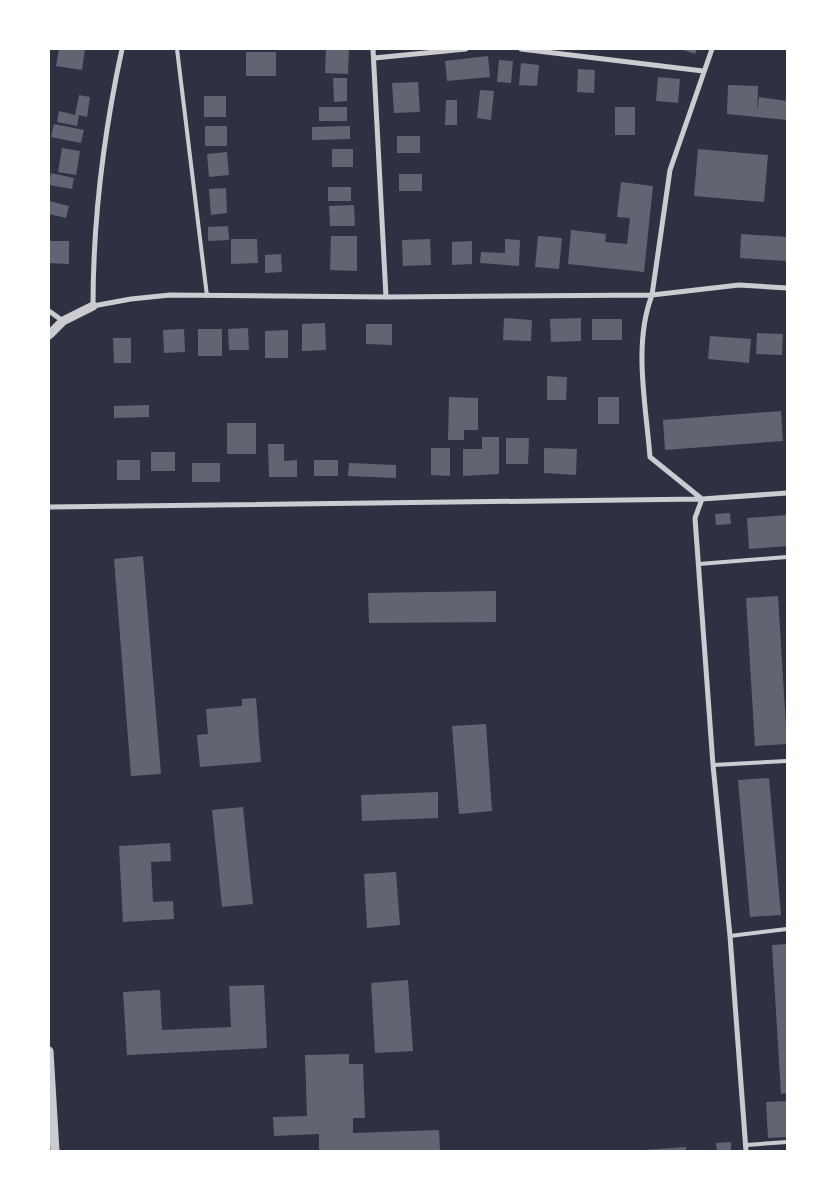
<svg xmlns="http://www.w3.org/2000/svg" width="836" height="1200" font-family="'Noto Sans',sans-serif">
  <style>
    .building { fill: #626471 }
    .lines { fill: none; stroke-linecap: round; stroke-linejoin: round }
    .service { stroke: #caccd0; stroke-width: 4 }
    .minor { stroke: #caccd0; stroke-width: 5 }
    .tertiary { stroke: #caccd0; stroke-width: 9 }
  </style>
  <rect width="100%" height="100%" fill="#2d3142"/>
  <path class="building" d="M59 49H85L82 70 56 66Z
    M326 49H349L348 74 325 73Z
    M680 49H697L695 54Z
    M246 52H276V76H246Z
    M488 56 490 77 447 81 445 61Z
    M499 60 513 61 511 83 497 82Z
    M521 63 539 65 537 86 519 85Z
    M578 69 595 70 594 93 577 92Z
    M658 77 680 79 678 103 656 101Z
    M333 78H347V101L334 102Z
    M418 82 420 112 394 113 392 83Z
    M728 85 758 86 757 111 759 97 787 101V120L727 114Z
    M480 90 494 91 491 120 477 118Z
    M79 95 90 97 87 117 79 115 77 126 57 122 59 111 75 115Z
    M204 96H226V117H204Z
    M446 100H457V125H445Z
    M319 107H347V121H319Z
    M615 107H635V135H615Z
    M54 124 84 130 81 143 51 137Z
    M205 126H227V146H205Z
    M350 126V139L312 140V127Z
    M397 136H420V153H397Z
    M62 148 80 151 76 175 58 172Z
    M332 149H353V167H332Z
    M698 149 768 155 764 202 694 196Z
    M227 152 229 175 209 177 207 154Z
    M51 173 74 178 72 189 49 185Z
    M399 174H422V191H399Z
    M621 182 653 186 644 272 568 264 571 230 606 234 605 242 627 244 630 218 617 217Z
    M328 187H351V201H328Z
    M226 188 227 213 211 215 209 189Z
    M49 201 69 206 66 218 49 214Z
    M354 205 355 226H330L329 206Z
    M228 226 229 240 208 241V227Z
    M741 234 787 237V261L740 258Z
    M331 236H357V271L330 270Z
    M538 236 562 238 559 269 535 267Z
    M231 239H257L258 263 231 264Z
    M430 239 431 265 403 266 402 240Z
    M505 239 520 240 519 266 480 263 481 252 505 253Z
    M49 241H69V264L49 263Z
    M472 241V264L452 265V242Z
    M281 254 282 272 265 273V255Z
    M504 318 532 320 531 341 503 340Z
    M581 318V341L551 342 550 319Z
    M592 319H622V340H592Z
    M325 323 326 350 302 351V324Z
    M366 324H392V345L366 344Z
    M248 328 249 350H229L228 329Z
    M184 329 185 352 164 353 163 330Z
    M198 329H222V356H198Z
    M288 330V358H265V331Z
    M757 333 783 334 782 355 756 354Z
    M710 336 751 339 749 363 708 359Z
    M113 338H131V363H114Z
    M547 376 567 377 566 400H547Z
    M449 397 478 398V430H464V440H448Z
    M598 397H619V424H598Z
    M149 405V417L114 418V406Z
    M781 411 783 441 665 450 663 420Z
    M227 423H256V454H227Z
    M482 437H499V474L463 476V449H482Z
    M506 438H529L528 464H506Z
    M268 444H284V461L297 460V477H269Z
    M431 448H450V476L431 475Z
    M544 448 577 449 576 475 544 473Z
    M151 452H175V471H151Z
    M117 460H140V480H117Z
    M314 460H338V476H314Z
    M192 463H220V482H192Z
    M349 463 396 465V478L348 476Z
    M730 513 731 524 716 525 715 514Z
    M787 515V546L749 549 747 518Z
    M143 556 161 774 131 776 114 559Z
    M496 591V622L369 623 368 593Z
    M778 596 787 744 755 746 746 598Z
    M256 698 261 762 200 767 197 735 208 734 206 709 242 706V699Z
    M486 724 492 811 459 814 452 726Z
    M769 778 781 915 750 917 738 780Z
    M438 792V818L362 821 361 795Z
    M243 807 253 904 222 907 212 810Z
    M170 843 171 861 151 862 153 902 173 901 174 919 123 922 119 846Z
    M396 872 400 925 367 928 364 874Z
    M787 944V1093L781 1094 772 945Z
    M408 980 413 1051 375 1053 371 983Z
    M264 985 267 1048 127 1055 123 992 160 990 162 1030 231 1027 229 986Z
    M349 1054V1064H363L365 1118H353V1133L439 1130 440 1151H319V1134L274 1136 273 1117 307 1116 305 1055Z
    M787 1101V1137L768 1138 766 1102Z
    M731 1142V1151H717L716 1143Z
    M686 1147V1151H643V1150Z"/>
  <g class="lines">
    <path class="service" d="M177 49 207 296
      M699 564 787 557
      M713 765 787 761
      M730 936 787 929
      M746 1145 787 1142"/>
    <path class="minor" d="M122 49C104 132 93 221 93 306L131 299 170 295 386 297 652 295 739 285 787 288
      M373 49 386 297
      M521 49 703 71
      M712 49 670 170 652 295C633 344 646 405 650 457L702 499 695 518 713 765 730 936 746 1151
      M374 58 466 49
      M49 311 63 321
      M49 507 702 499 787 493"/>
    <path class="tertiary" d="M49 335 63 321 93 306
      M49 1051 55 1151"/>
  </g>
  <rect width="836" height="1200" fill="none" stroke="#ffffff" stroke-width="100"/>
</svg>
